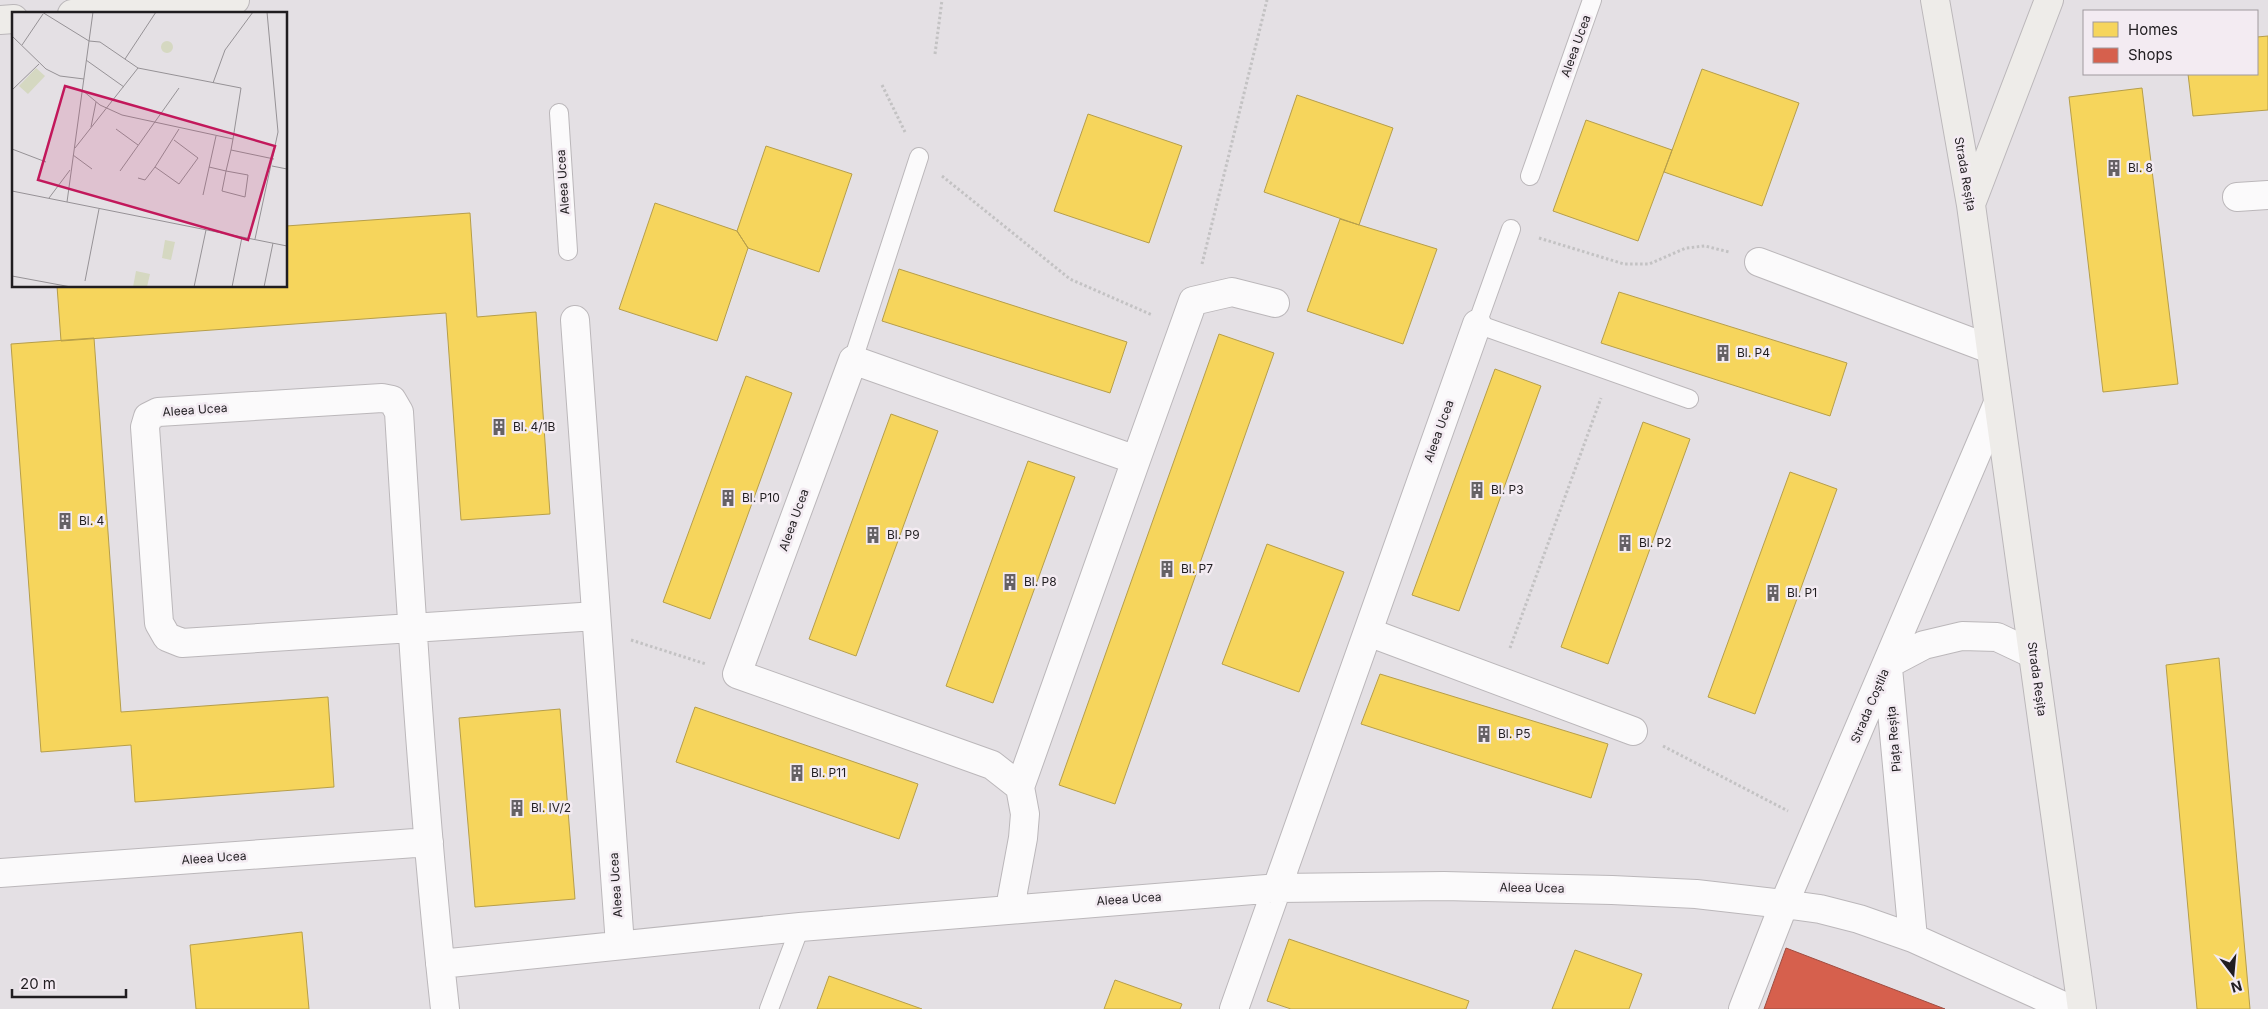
<svg xmlns="http://www.w3.org/2000/svg" width="2268" height="1009" font-family="Inter,sans-serif">
  <style>
    .homes { fill: #f6d55c; stroke: #b69e4a }
    .shops { fill: #d6604d; stroke: #9f4c40 }
    .lines { fill: none; stroke-linecap: round; stroke-linejoin: round }
    .lane-casing { stroke: #bbb7ba; stroke-width: 20 }
    .street-casing { stroke: #bbb7ba; stroke-width: 30 }
    .secondary-casing { stroke: #bbb7ba; stroke-width: 30 }
    .path { stroke: #c3c2c3; stroke-width: 3; stroke-dasharray: 2.5 2.5; stroke-linecap: butt }
    .lane { stroke: #fbfafb; stroke-width: 18 }
    .street { stroke: #fbfafb; stroke-width: 28 }
    .secondary { stroke: #eeece9; stroke-width: 28 }
    .labels { text-anchor: middle; stroke-width: 5; stroke-linejoin: round; paint-order: stroke }
    .street-label { font-size: 12px; fill: #201d20; stroke: #f3ebf2 }
    .poi-label { font-size: 12px; fill: #201d20; stroke: #f3ebf2; text-anchor: start }
    .inset-road { fill: none; stroke: #969296; stroke-width: 1 }
    .view { fill: #c2185b; fill-opacity: 0.15; stroke: #c2185b; stroke-width: 2.5 }
    .inset-edge { fill: none; stroke: #201d20; stroke-width: 2.5 }
  </style>
  <rect width="100%" height="100%" fill="#e4e0e4"/>
  <path class="homes" d="M2268 36V110L2193 116 2188 74H2257V37Z
    M1702 69 1799 103 1762 206 1664 172Z
    M2142 88 2178 384 2103 392 2069 97Z
    M1297 95 1393 128 1359 225 1264 192Z
    M1088 114 1182 146 1149 243 1054 211Z
    M1586 120 1672 150 1638 241 1553 211Z
    M766 146 852 174 819 272 748 248 737 231Z
    M655 203 737 231 748 248 717 341 619 309Z
    M470 213 477 317 536 312 550 514 461 520 446 313 61 341 57 286H286V226Z
    M1340 219 1437 249 1403 344 1307 311Z
    M899 269 1127 342 1110 393 882 321Z
    M1619 292 1847 363 1830 416 1601 343Z
    M1219 334 1274 353 1115 804 1059 785Z
    M94 338 121 712 328 697 334 787 135 802 131 745 41 752 11 344Z
    M1495 369 1541 386 1459 611 1412 595Z
    M746 376 792 393 710 619 663 602Z
    M891 414 938 431 856 656 809 639Z
    M1643 422 1690 439 1608 664 1561 647Z
    M1028 461 1075 477 993 703 946 686Z
    M1790 472 1837 489 1755 714 1708 697Z
    M1267 544 1344 572 1299 692 1222 664Z
    M2219 658 2250 1009H2197L2166 665Z
    M1380 674 1608 744 1591 798 1361 724Z
    M695 707 918 784 899 839 676 762Z
    M560 709 575 899 475 907 459 718Z
    M302 932 309 1009H196L190 945Z
    M1289 939 1469 1001 1466 1009H1291L1267 1001Z
    M1575 950 1642 974 1629 1009H1552Z
    M829 976 922 1009H817Z
    M1115 980 1182 1004 1180 1009H1104Z"/>
  <path class="shops" d="M1786 948 1945 1009H1764Z"/>
  <g class="lines">
    <g class="lane-casing">
      <path id="lane" d="M559 113 568 251
        M1530 176 1592 0
        M1511 229 1477 324 1689 399
        M853 360 919 157
        M769 1009 800 927"/>
    </g>
    <g class="street-casing">
      <path id="street" d="M2237 197 2268 195
        M1759 262 1990 349
        M575 320 620 945
        M1136 460 1193 301 1232 292 1275 303
        M1368 632 1633 731
        M1888 664 1924 645 1962 636 1997 637 2033 654
        M1888 668 1913 938
        M0 873 429 842
        M1010 908 1023 838 1025 814 1020 787 1136 460 853 360 737 674 992 765 1020 787
        M440 964 800 927 1279 888 1444 886 1612 890 1696 894 1784 904 1820 909 1859 919 1913 938 2070 1009
        M445 1009C423 811 411 611 399 412L392 400 382 398 158 412 148 417 145 427 159 623 167 637 182 643 596 616
        M1234 1009 1477 324
        M1743 1009 1784 904 1998 403"/>
    </g>
    <g class="secondary-casing">
      <path id="secondary" d="M1935 0 1971 205 2082 1009
        M72 14 235 0
        M0 20 14 19
        M1971 204 2049 0"/>
    </g>
    <path class="path" d="M935 54 942 0
      M882 85 905 132
      M942 176 1070 279 1152 315
      M1539 238 1624 264H1649L1686 248 1705 246 1729 252
      M1202 264 1267 0
      M631 640 706 664
      M1510 648 1601 398
      M1663 746 1788 811"/>
    <use href="#lane" class="lane"/>
    <use href="#street" class="street"/>
    <use href="#secondary" class="secondary"/>
  </g>
  <defs>
    <g id="building-bare" transform="scale(1.35)"><path d="M-4-6H4V6H1V3H-1V6H-4ZM-2.5-4.3h1.7v1.8h-1.7ZM.8-4.3h1.7v1.8H.8ZM-2.5-1h1.7V.8h-1.7ZM.8-1h1.7V.8H.8Z" fill="#656165" stroke="#f3ebf2" stroke-width="2.5" paint-order="stroke"/></g>
  </defs>
  <g fill-rule="evenodd">
    <use href="#building-bare" x="2114" y="168"/>
    <use href="#building-bare" x="1723" y="353"/>
    <use href="#building-bare" x="499" y="427"/>
    <use href="#building-bare" x="1477" y="490"/>
    <use href="#building-bare" x="728" y="498"/>
    <use href="#building-bare" x="65" y="521"/>
    <use href="#building-bare" x="873" y="535"/>
    <use href="#building-bare" x="1625" y="543"/>
    <use href="#building-bare" x="1167" y="569"/>
    <use href="#building-bare" x="1010" y="582"/>
    <use href="#building-bare" x="1773" y="593"/>
    <use href="#building-bare" x="1484" y="734"/>
    <use href="#building-bare" x="797" y="773"/>
    <use href="#building-bare" x="517" y="808"/>
  </g>
  <g class="labels">
    <g class="street-label">
      <text transform="translate(1576 46) rotate(-70)" y="4">Aleea Ucea</text>
      <text transform="translate(1965 174) rotate(80)" y="4">Strada Reșița</text>
      <text transform="translate(563 182) rotate(-94)" y="4">Aleea Ucea</text>
      <text transform="translate(195 410) rotate(-4)" y="4">Aleea Ucea</text>
      <text transform="translate(1439 431) rotate(-70)" y="4">Aleea Ucea</text>
      <text transform="translate(794 520) rotate(-70)" y="4">Aleea Ucea</text>
      <text transform="translate(2037 679) rotate(82)" y="4">Strada Reșița</text>
      <text transform="translate(1870 706) rotate(-67)" y="4">Strada Coștila</text>
      <text transform="translate(1894 739) rotate(-95)" y="4">Piața Reșița</text>
      <text transform="translate(214 858) rotate(-4)" y="4">Aleea Ucea</text>
      <text transform="translate(616 885) rotate(-94)" y="4">Aleea Ucea</text>
      <text transform="translate(1532 888) rotate(1)" y="4">Aleea Ucea</text>
      <text transform="translate(1129 899) rotate(-4)" y="4">Aleea Ucea</text>
    </g>
    <g class="poi-label">
      <text x="2128" y="172">Bl. 8</text>
      <text x="1737" y="357">Bl. P4</text>
      <text x="513" y="431">Bl. 4/1B</text>
      <text x="1491" y="494">Bl. P3</text>
      <text x="742" y="502">Bl. P10</text>
      <text x="79" y="525">Bl. 4</text>
      <text x="887" y="539">Bl. P9</text>
      <text x="1639" y="547">Bl. P2</text>
      <text x="1181" y="573">Bl. P7</text>
      <text x="1024" y="586">Bl. P8</text>
      <text x="1787" y="597">Bl. P1</text>
      <text x="1498" y="738">Bl. P5</text>
      <text x="811" y="777">Bl. P11</text>
      <text x="531" y="812">Bl. IV/2</text>
    </g>
  </g>
  <g transform="translate(12 12)">
    <rect width="275" height="275" fill="#e4e0e4"/>
    <path d="M149 35a6 6 0 1 1 12 0a6 6 0 1 1-12 0ZM24 56 33 64 16 82 7 74ZM153 228 163 230 159 248 150 246ZM124 259 138 262 135 275H121Z" fill="#d5d8c1"/>
    <path class="inset-road" d="M30 0 77 29 88 30 126 56 229 76 221 127 219 138 214 159 210 179 233 185 236 163 214 159 197 155M0 24 34 57 48 64 72 67M10 33 31 2M113 47 144 0M74 48 112 75M201 71 213 38 241 0M0 78 27 52M70 78 88 93 110 103 221 127M79 115 84 90M104 117 126 133M162 128 186 146 167 172 143 155 167 117M63 136 126 56M0 137 34 150M219 138 262 147M61 143 80 157M260 154 275 157M108 159 167 76M126 166 133 168 143 155M0 179 275 234M191 183 204 124M37 186 58 158M55 190 81 0M243 227 266 120 255 0M0 264 59 275M73 269 87 197M182 275 194 218M220 275 230 225M252 275 261 231"/>
    <path class="view" d="M53 74 263 134 236 228 26 168Z"/>
    <rect width="275" height="275" class="inset-edge"/>
  </g>
  <rect x="2083" y="10" width="175" height="65" fill="#f3ebf2" stroke="#9f999e"/>
  <rect x="2093" y="22" width="25" height="15" fill="#f6d55c" stroke="#9f999e"/>
  <text x="2128" y="35" font-size="15" fill="#201d20">Homes</text>
  <rect x="2093" y="48" width="25" height="15" fill="#d6604d" stroke="#9f999e"/>
  <text x="2128" y="60" font-size="15" fill="#201d20">Shops</text>
  <g transform="translate(2233 974) rotate(164)" stroke="#f3ebf2" stroke-width="4" paint-order="stroke">
  <path d="M0-4L9 19L0 12L-9 19Z" fill="#201d20"/>
  <text y="-8" font-size="14" font-weight="bold" text-anchor="middle" fill="#201d20">N</text>
  </g>
  <path d="M12 989v8h114v-8" fill="none" stroke="#201d20" stroke-width="2.5"/>
  <text x="20" y="989" font-size="15" fill="#201d20" stroke="#f3ebf2" stroke-width="4" paint-order="stroke">20 m</text>
</svg>
